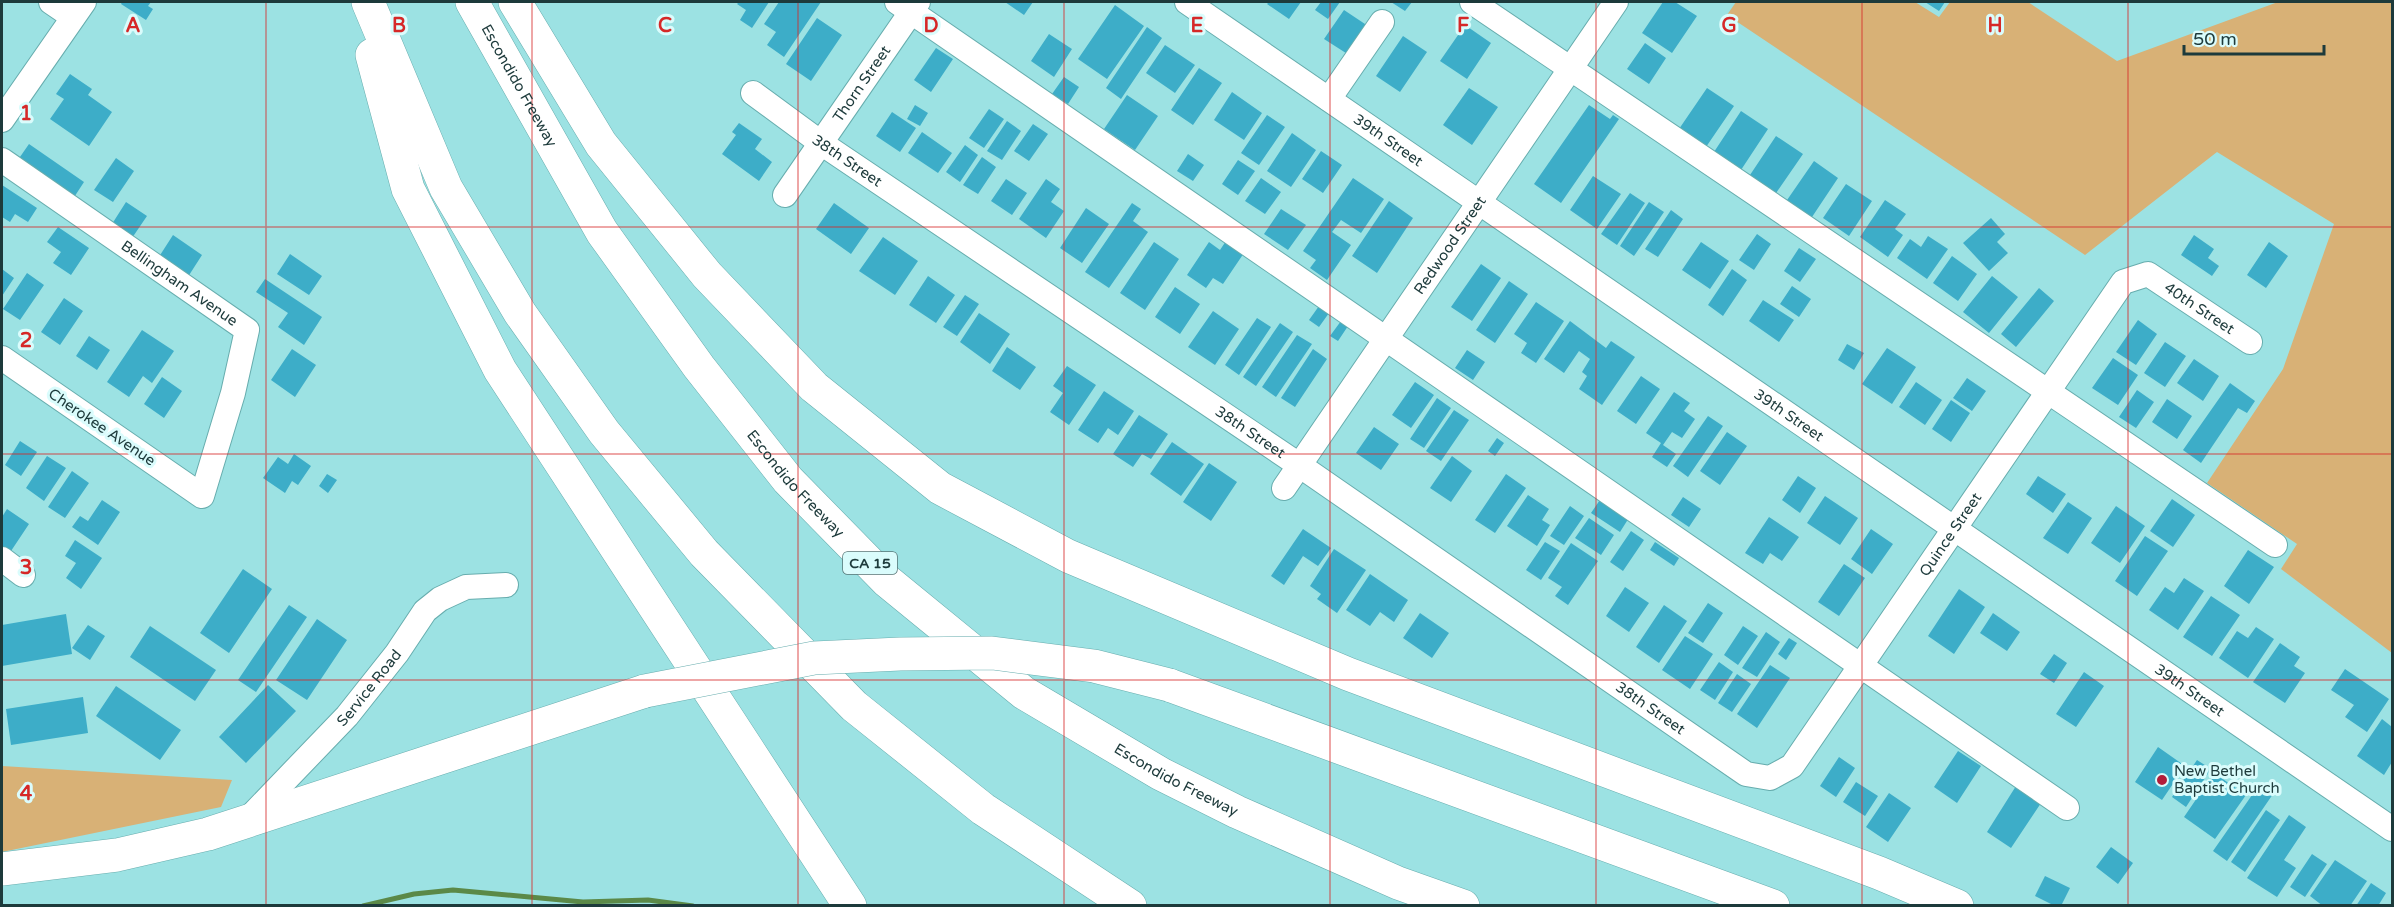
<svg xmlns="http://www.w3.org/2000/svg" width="2394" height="907" font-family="'Varela Round',sans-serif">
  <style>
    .green { fill: #d8b176 }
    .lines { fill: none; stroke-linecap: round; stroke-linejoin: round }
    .stream { stroke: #5b8948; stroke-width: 5 }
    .building { fill: #3dadc8 }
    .minor-casing { stroke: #67adae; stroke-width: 26 }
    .highway-casing { stroke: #67adae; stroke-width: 34 }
    .minor { stroke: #fff; stroke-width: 24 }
    .highway { stroke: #fff; stroke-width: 33 }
    .highway-bridge-casing { stroke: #67adae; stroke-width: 34; stroke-linecap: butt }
    .highway-bridge { stroke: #fff; stroke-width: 33 }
    .grid { fill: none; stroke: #d62828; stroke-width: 1.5; stroke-opacity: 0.55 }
    .poi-dot { fill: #b11d3a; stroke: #dafcfc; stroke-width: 2 }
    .labels { text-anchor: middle; stroke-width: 6; stroke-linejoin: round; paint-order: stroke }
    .shield { fill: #dafcfc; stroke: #567475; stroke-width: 1.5 }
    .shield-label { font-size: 14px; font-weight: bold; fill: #1d3a3b }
    .street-label { font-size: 15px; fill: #1d3a3b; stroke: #dafcfc }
    .poi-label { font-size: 15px; fill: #1d3a3b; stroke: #dafcfc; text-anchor: start }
    .grid-label { font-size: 20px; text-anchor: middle; font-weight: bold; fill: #d62828; stroke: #dafcfc; stroke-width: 6; stroke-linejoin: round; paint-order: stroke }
  </style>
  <rect width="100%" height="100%" fill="#9ce2e3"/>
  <path class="green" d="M1736 2H1915L1939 17 1950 2H2028L2117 61 2278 2H2392V653L2281 569 2297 544 2207 483 2283 369 2334 224 2217 152 2085 255 1727 15Z
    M2 766 232 780 221 807 2 852Z"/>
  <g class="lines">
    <path class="stream" d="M363 906 414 894 453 890 583 902 648 900 693 906"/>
  </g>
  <path class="building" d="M122 2H151L148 6 153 9 146 20 121 4Z
    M739 2H769L752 28 740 20 746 10 737 4Z
    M779 2H821L784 57 767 45 776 32 764 24Z
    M1005 2H1033L1024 15Z
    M1269 2H1301L1289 19 1267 4Z
    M1321 2H1340L1328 19 1315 10Z
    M1391 2H1412L1405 11Z
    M1663 2H1675L1697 16 1672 53 1642 33Z
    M1925 2H1945L1939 11Z
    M1115 5 1144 26 1107 79 1078 59Z
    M1344 10 1368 26 1349 55 1324 39Z
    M817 18 842 35 811 81 786 64Z
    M1465 25 1491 43 1467 79 1440 61Z
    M1147 27 1162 38 1121 99 1106 88Z
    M1049 34 1072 49 1054 77 1031 61Z
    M1403 36 1427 52 1400 92 1376 76Z
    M1645 43 1666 58 1649 84 1627 69Z
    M1165 45 1195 65 1175 93 1146 73Z
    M936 48 953 59 931 92 914 80Z
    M1199 68 1222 83 1193 125 1171 110Z
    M70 74 92 89 88 95 112 112 89 146 50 119 64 99 56 94Z
    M1064 77 1079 87 1068 104 1052 94Z
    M1469 88 1498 107 1472 145 1443 125Z
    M1707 88 1734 106 1706 147 1679 129Z
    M1232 92 1262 113 1244 140 1214 120Z
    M1127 95 1158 116 1135 150 1104 129Z
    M915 105 928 113 920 126 907 119Z
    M1589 105 1610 119 1613 115 1619 119 1561 203 1534 184Z
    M989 109 1004 119 984 148 969 138Z
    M1741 111 1768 129 1739 173 1712 155Z
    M892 112 916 128 900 152 876 136Z
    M1267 115 1285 127 1259 165 1241 153Z
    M1007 121 1021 131 1002 160 987 151Z
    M739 123 762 139 755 149 772 162 759 181 722 154 736 135 732 132Z
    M1033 124 1048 134 1029 161 1014 151Z
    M922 132 952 153 938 173 908 153Z
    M1292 133 1316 150 1291 187 1267 171Z
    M1776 136 1803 154 1774 196 1748 178Z
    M29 144 84 182 69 205 13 167Z
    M965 145 978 155 960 182 946 172Z
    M1321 151 1342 165 1323 193 1302 179Z
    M1188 154 1204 165 1193 181 1177 171Z
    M982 157 996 167 978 194 963 185Z
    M116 158 134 171 113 202 94 190Z
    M1238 160 1255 171 1238 195 1222 184Z
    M1814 161 1838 178 1810 220 1785 203Z
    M1593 176 1621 194 1597 229 1570 210Z
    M1261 178 1281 192 1265 214 1245 201Z
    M1353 178 1384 199 1361 233 1341 220 1332 232 1351 245 1327 280 1310 268 1316 260 1303 251Z
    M1006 179 1027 193 1012 215 991 201Z
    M1046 179 1060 189 1051 202 1064 211 1046 238 1019 219Z
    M1846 184 1872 201 1849 236 1823 218Z
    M2 185 37 208 28 222 15 214 10 222 2 217Z
    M1630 193 1645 203 1617 245 1601 234Z
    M1885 200 1906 214 1895 229 1903 235 1888 257 1860 237Z
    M1389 201 1413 218 1377 273 1352 256Z
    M126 202 147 216 132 238 112 224Z
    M1649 202 1664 212 1634 256 1620 246Z
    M834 203 869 228 851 254 816 229Z
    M1132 203 1141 209 1133 221 1148 232 1109 288 1085 272Z
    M1086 208 1109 224 1082 263 1060 248Z
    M1281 209 1306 225 1288 250 1264 234Z
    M1671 210 1683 219 1658 257 1645 249Z
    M1991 218 2005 234 1997 242 2008 253 1989 271 1963 243Z
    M58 227 89 248 71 275 53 263 61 252 47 242Z
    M1757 234 1771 244 1754 270 1739 260Z
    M173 235 202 255 184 283 155 263Z
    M2194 235 2214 249 2208 258 2219 266 2212 276 2181 255Z
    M1928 236 1948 249 1927 279 1897 258 1910 239 1921 247Z
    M883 237 918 261 895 295 859 271Z
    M1228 238 1246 250 1223 284 1213 278 1206 288 1187 275 1209 242 1220 250Z
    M1154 242 1179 259 1145 310 1120 293Z
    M1701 242 1729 261 1710 289 1682 270Z
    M2269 242 2288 256 2266 288 2247 275Z
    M1799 248 1816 259 1800 282 1784 271Z
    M290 254 322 276 309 295 277 274Z
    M1952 256 1977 274 1958 301 1933 283Z
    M1481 264 1501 278 1472 321 1451 307Z
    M2 269 14 278 2 296Z
    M1732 269 1747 280 1723 316 1708 305Z
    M27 273 44 285 20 320 3 309Z
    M928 276 955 295 936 323 909 305Z
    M1992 276 2018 297 1989 333 1963 312Z
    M265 279 322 317 304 345 278 327 288 313 256 292Z
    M1509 281 1528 294 1495 343 1476 330Z
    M1792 286 1811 299 1799 317 1780 304Z
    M1175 287 1200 304 1180 334 1155 317Z
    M2039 288 2054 301 2016 347 2001 334Z
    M965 295 979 304 957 336 943 327Z
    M64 298 83 311 60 345 41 332Z
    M1763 300 1794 320 1779 342 1749 321Z
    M1536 302 1564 321 1536 363 1521 353 1527 343 1514 334Z
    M1319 306 1329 313 1319 327 1309 320Z
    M1213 311 1239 329 1215 365 1188 347Z
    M979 313 1010 334 990 364 960 342Z
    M1257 318 1271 327 1239 375 1225 365Z
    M2138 320 2157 334 2136 365 2116 352Z
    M1341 321 1348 326 1338 341 1330 336Z
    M1570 321 1606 348 1611 341 1635 357 1602 405 1579 389 1587 376 1582 372 1590 359 1579 351 1564 373 1544 359Z
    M1280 323 1293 332 1256 386 1243 377Z
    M142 330 174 351 152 383 143 376 129 397 107 382Z
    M1297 335 1312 344 1276 397 1262 387Z
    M89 336 110 350 97 370 76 356Z
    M2165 342 2186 356 2165 387 2144 373Z
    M1847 344 1864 353 1854 370 1838 360Z
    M1007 347 1036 367 1020 390 992 371Z
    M1887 348 1916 367 1892 404 1862 384Z
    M292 349 316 365 295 397 271 380Z
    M1313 349 1327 359 1295 407 1281 398Z
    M1467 350 1485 362 1473 380 1455 368Z
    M2113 358 2138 375 2118 405 2092 388Z
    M2194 359 2219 376 2203 401 2177 383Z
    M1067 366 1096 385 1069 425 1050 412 1063 393 1053 386Z
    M1641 376 1660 389 1636 424 1617 411Z
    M162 377 182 391 164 418 144 404Z
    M1967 378 1986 391 1972 411 1953 398Z
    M1415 382 1434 395 1411 428 1392 415Z
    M1916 382 1942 400 1925 425 1899 407Z
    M2230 383 2255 401 2247 413 2238 408 2201 463 2183 450Z
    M2137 390 2154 402 2136 428 2119 417Z
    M1104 391 1134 411 1118 435 1108 428 1098 443 1078 430Z
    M1674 392 1690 403 1684 411 1695 419 1682 438 1672 432 1663 445 1676 454 1667 467 1652 457 1661 443 1646 433Z
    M1437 398 1451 408 1424 448 1410 439Z
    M2167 399 2192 416 2177 439 2152 422Z
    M1951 400 1970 413 1951 442 1932 429Z
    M1454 410 1469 420 1441 461 1426 451Z
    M1139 415 1168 434 1151 459 1142 454 1133 467 1113 454Z
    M1708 416 1723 426 1688 477 1673 466Z
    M1374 427 1399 444 1381 470 1356 453Z
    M1727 432 1747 446 1720 485 1700 471Z
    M1497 438 1504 443 1495 456 1488 451Z
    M20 441 37 452 21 476 5 465Z
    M1172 442 1204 464 1181 496 1150 474Z
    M294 454 311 466 298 485 292 481 285 493 263 478 278 457 288 464Z
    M47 456 66 468 44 501 26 488Z
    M1452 456 1472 471 1451 502 1430 488Z
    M1209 463 1237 482 1211 521 1183 502Z
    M72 471 89 483 65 518 48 507Z
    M327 474 337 480 328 493 319 486Z
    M1506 474 1526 488 1495 533 1475 520Z
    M1798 476 1816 488 1800 513 1782 500Z
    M2038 476 2066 494 2053 513 2026 494Z
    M1604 494 1632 513 1620 532 1591 513Z
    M1528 495 1549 509 1542 520 1550 525 1537 546 1507 526Z
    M1825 496 1858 518 1840 545 1807 523Z
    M1683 497 1701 509 1689 527 1671 515Z
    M2172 499 2195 515 2173 547 2150 531Z
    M102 500 120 512 98 545 72 527 80 516 88 521Z
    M2068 502 2092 518 2068 554 2043 538Z
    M1570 506 1584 516 1564 545 1550 536Z
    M2116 506 2145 526 2120 563 2091 543Z
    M7 509 29 524 9 554 2 549V517Z
    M1769 517 1799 537 1782 561 1770 553 1763 564 1745 553Z
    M1589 518 1614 535 1601 555 1575 538Z
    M1303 529 1331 548 1318 566 1303 556 1284 585 1271 576Z
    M1871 529 1893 544 1872 574 1851 559Z
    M1631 531 1644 540 1623 571 1610 562Z
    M2145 536 2168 551 2137 596 2115 581Z
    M75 540 102 558 81 589 66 578 76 563 65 556Z
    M1545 542 1560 551 1541 580 1526 570Z
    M1655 542 1679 558 1674 566 1650 550Z
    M1571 543 1598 561 1568 605 1555 596 1562 587 1548 578Z
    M1334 549 1366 570 1337 613 1317 599 1321 594 1310 586Z
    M2248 550 2274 567 2249 604 2224 586Z
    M1844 564 1865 578 1839 616 1818 602Z
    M243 569 272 589 229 653 200 633Z
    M1370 574 1408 600 1394 622 1380 612 1370 626 1346 610Z
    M2184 578 2204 591 2178 630 2149 610 2165 587 2174 593Z
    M1625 587 1649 603 1629 632 1606 616Z
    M1959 589 1985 607 1954 654 1928 636Z
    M2211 596 2240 615 2212 656 2183 637Z
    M1708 603 1723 613 1703 643 1688 633Z
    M289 605 307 617 256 692 238 680Z
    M1664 605 1687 621 1659 663 1636 647Z
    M1420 613 1449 633 1432 658 1403 638Z
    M1993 613 2020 632 2007 651 1980 633Z
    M66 614 72 654 2 666V625Z
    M317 619 347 640 307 700 276 680Z
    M88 625 105 636 90 660 72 648Z
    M150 626 216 670 195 701 130 657Z
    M1743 626 1758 636 1738 665 1724 655Z
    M2256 627 2274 639 2248 678 2219 658 2237 631 2248 638Z
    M1766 632 1780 642 1757 677 1742 668Z
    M1685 636 1713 654 1690 689 1662 670Z
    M1789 638 1797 643 1786 660 1778 654Z
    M2280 643 2300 657 2294 666 2305 673 2285 703 2253 682Z
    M2054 654 2067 663 2054 683 2040 674Z
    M1719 662 1733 672 1715 700 1700 690Z
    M1770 665 1790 678 1757 728 1737 714Z
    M2345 669 2389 699 2367 732 2345 717 2354 705 2331 690Z
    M2084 672 2104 686 2076 727 2056 714Z
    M1737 674 1751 684 1732 712 1718 703Z
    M268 685 296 711 246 763 219 737Z
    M116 686 181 730 160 760 96 716Z
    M83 697 88 733 11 745 6 709Z
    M2382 719 2392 727V762L2384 775 2357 756Z
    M2158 747 2185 766 2162 800 2135 782Z
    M1958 751 1981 766 1957 803 1934 787Z
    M1839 757 1855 768 1836 797 1820 786Z
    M2197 760 2211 769 2186 807 2172 797Z
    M2214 773 2246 795 2215 839 2184 817Z
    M1856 782 1878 796 1865 816 1843 802Z
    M2259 785 2273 794 2227 861 2213 851Z
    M2016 786 2041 803 2011 848 1987 832Z
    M1889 793 1911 808 1888 842 1866 827Z
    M2266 810 2280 820 2245 872 2231 862Z
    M2289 815 2306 827 2284 860 2296 868 2277 897 2247 878Z
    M2111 847 2133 863 2118 884 2096 867Z
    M2312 854 2327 864 2305 897 2290 887Z
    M2335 860 2367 881 2350 906H2323L2310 896Z
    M2045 876 2070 888 2061 906H2055L2035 896Z
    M2371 883 2386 893 2378 906H2356Z"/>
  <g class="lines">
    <g class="minor-casing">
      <g id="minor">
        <path d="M51 2 73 17"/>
        <path d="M897 2 2067 808"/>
        <path id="s1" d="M1187 2 2392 829"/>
        <path d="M1472 2 2275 545"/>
        <path id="s2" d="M753 93 821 143 1299 465 1746 774 1770 778 1792 766 2123 282 2148 274 2250 342"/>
        <path d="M1329 99 1382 22"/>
        <path d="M2 120 84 2"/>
        <path id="s3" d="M2 160 247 330 233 393 202 496 2 358"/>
        <path id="s4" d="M785 195 918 2"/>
        <path id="s5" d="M1284 488 1616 2"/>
        <path d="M2 559 23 575"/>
        <path id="s6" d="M247 820 347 716 397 653 425 611 440 599 466 587 506 585"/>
      </g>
    </g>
    <g class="highway-casing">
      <g id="highway">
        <path d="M368 2 446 188 520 313 604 432 704 553 854 706 983 809 1130 906"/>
        <path id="s7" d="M472 2 602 232 699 367 788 480 887 581 1024 693 1161 774 1237 812 1398 883 1463 906"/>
        <path d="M515 2 601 144 707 275 814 387 940 488 1068 556 1348 674 1879 873 1957 906"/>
        <path d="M372 55 408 189 500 370 850 906"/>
        <path d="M1169 685 1773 906"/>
        <path d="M2 869 117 855 208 834 645 691"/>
      </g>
    </g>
    <use href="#minor" class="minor"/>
    <use href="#highway" class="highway"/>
    <g class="highway-bridge-casing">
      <path id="highway-bridge" d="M645 691 814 658 900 654 992 653 1094 666 1169 685"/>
    </g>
    <use href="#highway-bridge" class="highway-bridge"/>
  </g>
  <path class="grid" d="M266 2V906M532 2V906M798 2V906M1064 2V906M1330 2V906M1596 2V906M1862 2V906M2128 2V906M2 227H2392M2 454H2392M2 680H2392"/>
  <circle class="poi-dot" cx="2162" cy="780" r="6"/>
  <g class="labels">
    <rect class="shield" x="843" y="552" width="54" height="22" rx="4.5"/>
    <g class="shield-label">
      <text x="870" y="568">CA 15</text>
    </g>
    <g class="street-label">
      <text dy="5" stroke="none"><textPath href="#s4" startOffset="135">Thorn Street</textPath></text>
      <text dy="5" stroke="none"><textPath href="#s7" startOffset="96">Escondido Freeway</textPath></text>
      <text dy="5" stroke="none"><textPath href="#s1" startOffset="244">39th Street</textPath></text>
      <text dy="5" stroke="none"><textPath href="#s2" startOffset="116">38th Street</textPath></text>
      <text dy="5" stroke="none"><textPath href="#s5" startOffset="294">Redwood Street</textPath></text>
      <text dy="5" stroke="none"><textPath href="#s3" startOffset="216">Bellingham Avenue</textPath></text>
      <text dy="5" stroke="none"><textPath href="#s2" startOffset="1928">40th Street</textPath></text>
      <text dy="5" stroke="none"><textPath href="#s1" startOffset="730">39th Street</textPath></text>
      <text transform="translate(102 427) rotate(34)" y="5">Cherokee Avenue</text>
      <text dy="5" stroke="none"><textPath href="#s2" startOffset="602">38th Street</textPath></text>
      <text dy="5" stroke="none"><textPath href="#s7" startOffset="582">Escondido Freeway</textPath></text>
      <text dy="5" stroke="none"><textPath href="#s2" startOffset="1534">Quince Street</textPath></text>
      <text dy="5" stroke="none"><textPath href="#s6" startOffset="180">Service Road</textPath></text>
      <text dy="5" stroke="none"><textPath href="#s1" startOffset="1216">39th Street</textPath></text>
      <text dy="5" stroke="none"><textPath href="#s2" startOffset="1088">38th Street</textPath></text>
      <text dy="5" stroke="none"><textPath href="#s7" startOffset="1068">Escondido Freeway</textPath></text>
    </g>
    <g class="poi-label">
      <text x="2174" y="776">New Bethel<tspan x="2174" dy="17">Baptist Church</tspan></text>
    </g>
  </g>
  <g class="grid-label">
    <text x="133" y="32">A</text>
    <text x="399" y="32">B</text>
    <text x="665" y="32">C</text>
    <text x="931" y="32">D</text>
    <text x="1197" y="32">E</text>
    <text x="1463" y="32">F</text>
    <text x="1729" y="32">G</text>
    <text x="1995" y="32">H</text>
    <text x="26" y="120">1</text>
    <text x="26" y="347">2</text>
    <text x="26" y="574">3</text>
    <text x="26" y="800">4</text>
  </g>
  <rect width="2394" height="907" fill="none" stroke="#1d3a3b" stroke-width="6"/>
  <path d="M2184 45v9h140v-9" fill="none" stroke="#1d3a3b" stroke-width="3"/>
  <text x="2193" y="45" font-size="18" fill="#1d3a3b" stroke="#dafcfc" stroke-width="4.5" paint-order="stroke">50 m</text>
</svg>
